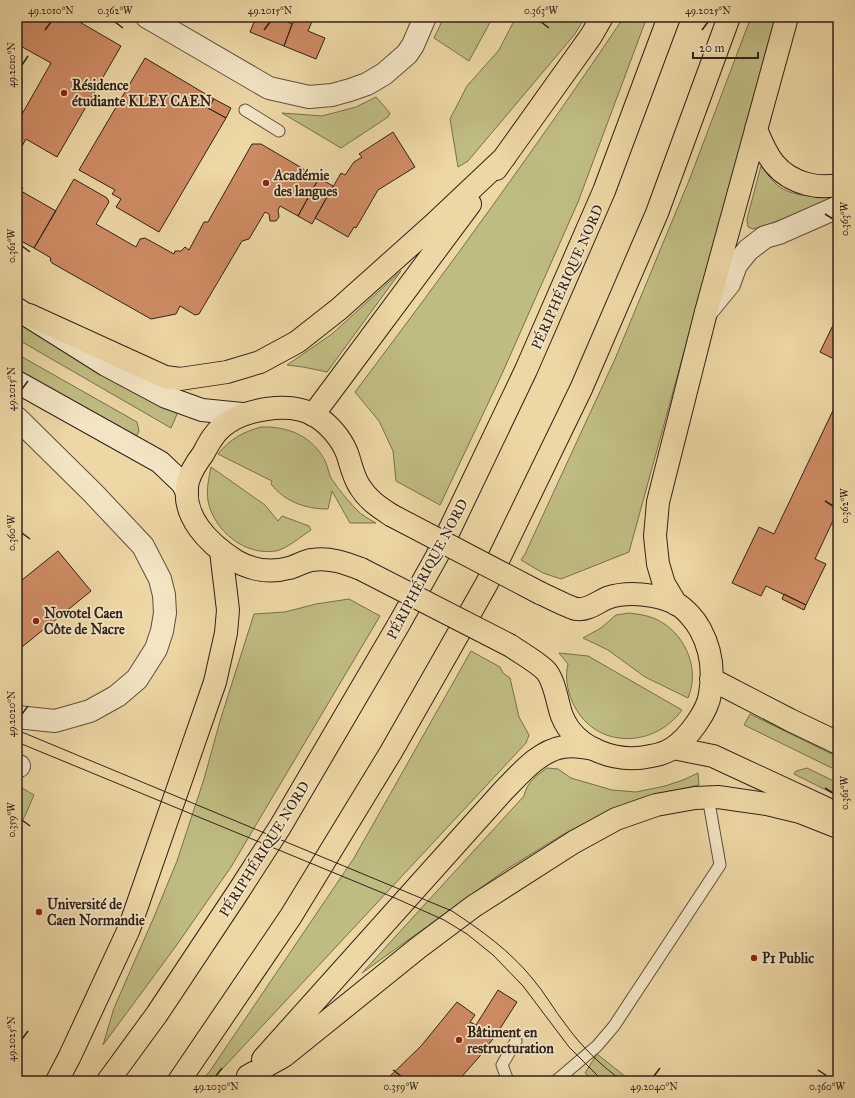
<svg xmlns="http://www.w3.org/2000/svg" width="855" height="1098" font-family="'IM FELL Great Primer',serif">
  <style>
    .green { fill: #bfbc82; stroke: #786f4e }
    .building { fill: #ce8b64; stroke: #30221a }
    .lines { fill: none; stroke-linecap: round; stroke-linejoin: round }
    .service-casing { stroke: #5f4f3d; stroke-width: 13 }
    .minor-casing { stroke: #5f4f3d; stroke-width: 24 }
    .tertiary-casing { stroke: #5f4f3d; stroke-width: 24 }
    .secondary-casing { stroke: #30221a; stroke-width: 24 }
    .primary-casing { stroke: #30221a; stroke-width: 24 }
    .trunk-casing { stroke: #30221a; stroke-width: 24 }
    .service { stroke: #f3e5c4; stroke-width: 11 }
    .minor { stroke: #f3e5c4; stroke-width: 22 }
    .tertiary { stroke: #f3e5c4; stroke-width: 22 }
    .secondary { stroke: #f3e5c4; stroke-width: 22 }
    .primary { stroke: #edd7a5; stroke-width: 22 }
    .trunk { stroke: #edd7a5; stroke-width: 22 }
    .tram { stroke: #30221a; stroke-width: 1 }
    .primary-bridge-casing { stroke: #30221a; stroke-width: 24; stroke-linecap: butt }
    .primary-bridge { stroke: #edd7a5; stroke-width: 22 }
    .ticks { fill: none; stroke: #30221a; stroke-width: 1.5 }
    .poi-dot { fill: #8f2418; stroke: #f3e5c4; stroke-width: 1.5 }
    .labels { text-anchor: middle; stroke-width: 3.5; stroke-linejoin: round; paint-order: stroke }
    .poi-label { font-size: 14px; font-weight: bold; fill: #30221a; stroke: #f3e5c4; text-anchor: start }
    .street-label { font-size: 14px; fill: #30221a; stroke: #f3e5c4 }
    .neatline { fill: none; stroke: #30221a; stroke-width: 1.5 }
    .ticks-label { font-size: 10px; text-anchor: middle; fill: #30221a }
  </style>
  <rect width="100%" height="100%" fill="#edd7a5"/>
  <filter id="stains"><feTurbulence type="fractalNoise" baseFrequency=".005" numOctaves="4"/><feColorMatrix values="0 0 0 0 .2 0 0 0 0 .09 0 0 0 0 .02 0 0 0 .5 -.17"/></filter>
  <radialGradient id="worn" r=".72"><stop offset=".6" stop-color="#630" stop-opacity="0"/><stop offset="1" stop-color="#630" stop-opacity=".3"/></radialGradient>
  <path class="green" d="M444 17H493L469 61 434 38Z
    M516 17H585L575 34 468 161 458 167 450 119 467 86 499 50Z
    M624 17H647L578 202 501 376 440 505 396 481 393 451 379 421 355 392C447 270 538 145 624 17Z
    M751 17H776L629 552 561 579 543 573 521 560 525 554 615 359 690 178Z
    M376 97 390 113 388 117 341 148 282 113 322 116 356 107Z
    M761 166C766 172 770 178 775 183 788 196 812 197 829 197V202L769 224 753 229 748 227 747 219Z
    M401 271 327 372 303 367 287 365 332 334Z
    M17 323 178 412 171 428 17 339Z
    M17 354 137 422 139 431 136 437 17 369Z
    M261 427C289 426 314 437 326 463 328 468 329 474 331 478 337 487 348 501 356 509 361 515 369 519 376 523H350L332 491 328 509C306 509 285 502 271 484L272 481 218 454C230 439 243 432 261 427Z
    M211 467 265 505 278 521 282 516 309 526 311 530C302 536 286 549 276 551 245 556 214 531 208 501 206 489 209 478 211 467Z
    M349 599 380 616 231 867 176 946 103 1045 114 1008 154 917 177 861 204 779 220 721 254 614 285 612 316 604Z
    M629 613C638 614 645 615 653 618 684 630 701 668 688 698L645 677 608 650 583 638 601 628 616 615Z
    M471 651 500 667 503 673 510 678 519 717 529 735 526 743 211 1081H201L210 1071 354 858Z
    M559 653 588 656 682 710C653 750 592 749 572 701 567 689 565 677 568 664Z
    M750 714 838 757V771L744 725Z
    M547 768 558 769 571 778 612 790 636 792 665 786 683 780 698 773 699 785 667 792 633 802 608 811 562 835 507 869 362 973 524 796C527 782 536 776 547 768Z
    M807 768 838 783V796L794 774 796 771Z
    M17 785 34 795 25 816 17 829Z
    M597 1054 631 1081H594L585 1073Z"/>
  <path class="building" d="M17 17H71L121 46 57 157 26 139 17 155V123L51 63 17 44Z
    M256 17H276L292 24 284 46 250 32Z
    M295 17H308L313 19 308 31 325 38 316 59 284 46Z
    M145 58 214 99 208 108 226 118 159 232 116 207 121 199 112 194 115 190 79 170Z
    M214 99 231 108 226 118 208 108Z
    M393 132 415 167 378 190 356 228 354 227 348 237 315 218 341 173 345 175 354 162 362 157 359 154Z
    M252 144H261L319 178 298 216 280 206 278 210 279 217 276 221H270L269 214 265 212 249 239 242 241 199 314 195 315 180 306 176 314 151 319 52 263 50 260 51 258 34 248 74 179 107 198 109 202 96 224 136 247 140 239 145 238 174 254 175 251H181L185 247 189 250 204 222H208Z
    M319 178 333 186 312 224 298 216Z
    M17 185 23 188 21 191 56 211 34 248 17 239Z
    M836 319 838 320V361L820 352Z
    M838 400V510L815 559 826 564 806 605 766 586 761 596 732 583 759 527 774 534Z
    M58 551 91 591 17 651V584Z
    M784 594 806 605 804 610 782 599Z
    M498 990 517 1002 496 1035 479 1057 458 1081H427L423 1077 419 1081H385L421 1046 457 1002 475 1015 470 1022 476 1025Z"/>
  <g class="lines">
    <g class="service-casing">
      <path id="service" d="M245 110 279 131
        M508 1081 502 1065 516 1041
        M556 1081 597 1046 614 1026 720 865 708 797"/>
    </g>
    <g class="minor-casing">
      <path id="minor" d="M147 17 269 88 309 97 332 95 350 90 367 84 384 74 407 54 413 45 425 17
        M17 418 93 493 143 546 160 579 164 595 165 613 162 631 156 649 137 679 117 696 90 711 55 721 17 717
        M17 765 19 766"/>
    </g>
    <g class="tertiary-casing">
      <path id="tertiary" d="M706 312 729 284 736 265 748 250 765 237 779 233 838 207"/>
    </g>
    <g class="secondary-casing">
      <path id="secondary" d="M17 309 106 365 166 397 202 410 242 414
        M17 382 160 462 182 483 187 492"/>
    </g>
    <g class="primary-casing">
      <path id="primary" d="M361 569C345 563 329 557 312 560 304 561 297 566 289 568 271 573 252 570 236 561 209 544 180 516 188 481 191 471 197 462 203 454 208 445 213 434 222 427 243 409 289 401 314 415 328 423 341 438 347 453 351 464 353 477 360 487 368 500 379 507 391 515
        M511 646C521 653 537 662 545 670 555 680 557 703 562 716 575 749 617 764 651 756 658 755 667 752 673 748 688 738 708 711 710 694 714 672 711 649 700 629 695 620 685 608 675 603 656 594 628 591 607 598 598 602 587 611 576 609 568 607 549 597 540 593
        M711 679 790 720 838 743
        M673 748 713 756 838 814"/>
    </g>
    <g class="trunk-casing">
      <path id="trunk" d="M756 129C767 157 777 176 807 184 818 187 827 187 838 185
        M496 169 591 36 602 17
        M29 315 165 377 180 379 227 372 260 362 297 342 339 309 434 224 505 157
        M313 415 470 204
        M676 604 664 584 658 564 655 536 658 502 706 312 787 17
        M263 1059 504 790C521 773 539 751 563 747 573 745 584 747 594 749
        M248 1076 284 1056 418 948 474 906 574 842 616 819 656 805 695 798 718 797 767 804 800 812 838 827
        M57 1081 70 1056 129 929 215 682 226 633 228 610 221 551
        M108 1081 157 1014 238 892 280 827 399 624 437 556 526 370 604 191 669 17
        M179 1081 291 916 391 752 448 652 487 583 581 389 657 213 729 17"/>
    </g>
    <use href="#service" class="service"/>
    <use href="#minor" class="minor"/>
    <use href="#tertiary" class="tertiary"/>
    <use href="#secondary" class="secondary"/>
    <use href="#primary" class="primary"/>
    <use href="#trunk" class="trunk"/>
    <path class="tram" d="M17 730 452 911C482 931 509 950 532 978 545 993 554 1010 566 1025 582 1047 601 1066 623 1081
      M17 742 395 898 444 920 467 934 493 955 523 986 569 1047 603 1081"/>
    <g class="primary-bridge-casing">
      <path id="primary-bridge" d="M391 515 540 593
        M361 569 511 646"/>
    </g>
    <use href="#primary-bridge" class="primary-bridge"/>
  </g>
  <path class="ticks" d="M115 22 123 28M541 22 549 28M45 30 51 22M264 30 270 22M702 30 708 22M22 65 28 56M825 214 833 219M22 246 30 252M22 389 28 381M825 501 833 506M22 533 30 539M22 714 28 706M825 788 833 793M22 820 30 826M22 1039 28 1031M393 1070 401 1076M818 1070 827 1076M216 1076 222 1068M654 1076 660 1068"/>
  <g class="poi-dot">
    <circle cx="64" cy="93" r="4"/>
    <circle cx="266" cy="183" r="4"/>
    <circle cx="36" cy="621" r="4"/>
    <circle cx="39" cy="912" r="4"/>
    <circle cx="754" cy="958" r="4"/>
    <circle cx="459" cy="1040" r="4"/>
  </g>
  <g class="labels">
    <g class="poi-label">
      <text x="72" y="90">Résidence<tspan x="72" dy="16">étudiante KLEY CAEN</tspan></text>
      <text x="274" y="180">Académie<tspan x="274" dy="16">des langues</tspan></text>
      <text x="44" y="618">Novotel Caen<tspan x="44" dy="16">Côte de Nacre</tspan></text>
      <text x="47" y="909">Université de<tspan x="47" dy="16">Caen Normandie</tspan></text>
      <text x="762" y="963">P1 Public</text>
      <text x="467" y="1037">Bâtiment en<tspan x="467" dy="16">restructuration</tspan></text>
    </g>
    <g class="street-label">
      <text transform="translate(567 277) rotate(-66)" y="5">PÉRIPHÉRIQUE NORD</text>
      <text transform="translate(427 569) rotate(-62)" y="5">PÉRIPHÉRIQUE NORD</text>
      <text transform="translate(264 849) rotate(-58)" y="5">PÉRIPHÉRIQUE NORD</text>
    </g>
  </g>
  <rect width="855" height="1098" fill="none" stroke="#edd7a5" stroke-width="44"/>
  <path d="M693 52v6h65v-6" fill="none" stroke="#30221a" stroke-width="2"/>
  <text x="699" y="52" font-size="12" fill="#30221a" stroke="#f3e5c4" stroke-width="3" paint-order="stroke">20 m</text>
  <rect x="22" y="22" width="811" height="1054" class="neatline"/>
  <g class="ticks-label">
    <text x="51" y="14">49.2010°N</text>
    <text x="115" y="14">0.362°W</text>
    <text x="270" y="14">49.2015°N</text>
    <text x="541" y="14">0.363°W</text>
    <text x="708" y="14">49.2025°N</text>
    <text transform="translate(11 65) rotate(-90)" y="4">49.2010°N</text>
    <text transform="translate(844 219) rotate(-90)" y="4">0.363°W</text>
    <text transform="translate(11 246) rotate(-90)" y="4">0.361°W</text>
    <text transform="translate(11 389) rotate(-90)" y="4">49.2015°N</text>
    <text transform="translate(844 506) rotate(-90)" y="4">0.362°W</text>
    <text transform="translate(11 533) rotate(-90)" y="4">0.360°W</text>
    <text transform="translate(11 714) rotate(-90)" y="4">49.2020°N</text>
    <text transform="translate(844 793) rotate(-90)" y="4">0.361°W</text>
    <text transform="translate(11 820) rotate(-90)" y="4">0.359°W</text>
    <text transform="translate(11 1039) rotate(-90)" y="4">49.2025°N</text>
    <text x="216" y="1090">49.2030°N</text>
    <text x="401" y="1090">0.359°W</text>
    <text x="654" y="1090">49.2040°N</text>
    <text x="827" y="1090">0.360°W</text>
  </g>
  <rect width="100%" height="100%" filter="url(#stains)"/>
  <rect width="100%" height="100%" fill="url(#worn)"/>
</svg>
